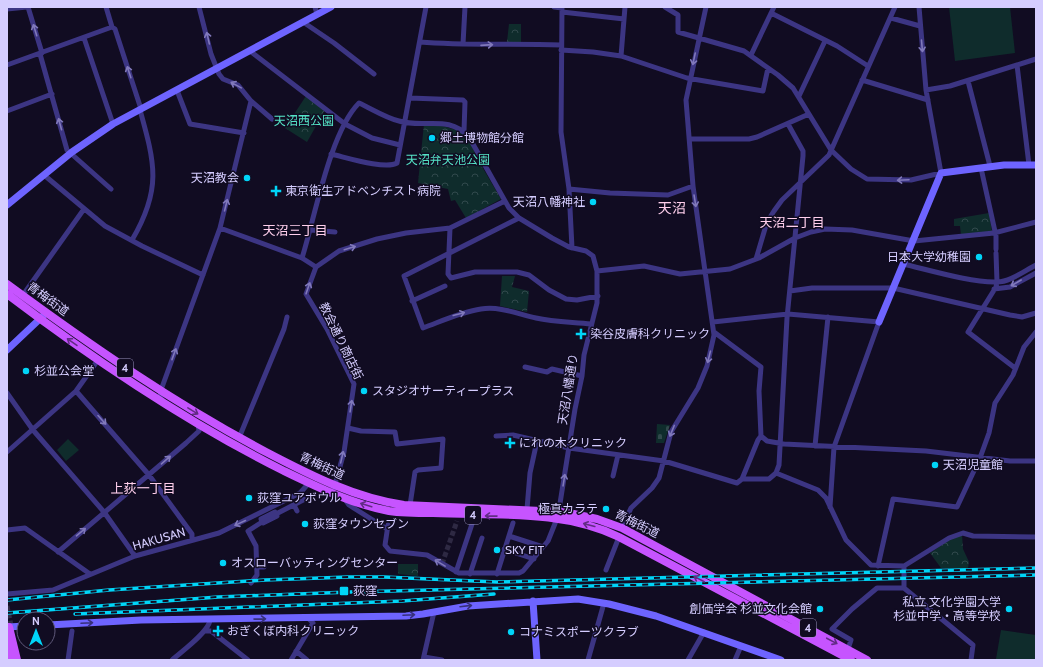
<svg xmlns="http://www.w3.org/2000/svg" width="1043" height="667" font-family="Cabin,'Noto Sans JP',sans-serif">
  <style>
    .forest { fill: url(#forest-crowns) }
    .cemetery { fill: url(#cemetery-stones) }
    .garden { fill: #0f2c2c }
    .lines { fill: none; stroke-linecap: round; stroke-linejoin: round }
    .street-tunnel { stroke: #2e2943; stroke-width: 5; stroke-dasharray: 5 2.5; stroke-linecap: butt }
    .street { stroke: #3c3583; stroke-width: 5 }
    .secondary { stroke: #6e64ff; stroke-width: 7 }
    .primary { stroke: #c654ff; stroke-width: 8 }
    .rail-casing { stroke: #00d5f8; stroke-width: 3.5 }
    .rail { stroke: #110c22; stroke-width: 2; stroke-dasharray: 6; stroke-linecap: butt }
    .oneway { stroke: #8179bb }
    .oneway2 { stroke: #622c85 }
    .oneway3 { stroke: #362f7a }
    .poi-dot { fill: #00d5f8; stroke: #110c22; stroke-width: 1.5 }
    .labels { text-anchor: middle; stroke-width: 3; stroke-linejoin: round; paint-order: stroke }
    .shield { fill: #110c22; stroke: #9a93bd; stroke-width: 1 }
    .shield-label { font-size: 11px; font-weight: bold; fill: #d5cdff }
    .park-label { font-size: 12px; fill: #55e3c6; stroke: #110c22 }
    .poi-label { font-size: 12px; fill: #d5cdff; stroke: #110c22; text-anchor: start }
    .street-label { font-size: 12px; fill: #d5cdff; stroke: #110c22 }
    .neighbourhood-label { font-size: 13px; fill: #ffcfec; stroke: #110c22 }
    .quarter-label { font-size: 14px; fill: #ffcfec; stroke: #110c22 }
  </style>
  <defs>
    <pattern id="forest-crowns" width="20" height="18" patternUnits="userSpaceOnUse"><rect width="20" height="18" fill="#0f2c2c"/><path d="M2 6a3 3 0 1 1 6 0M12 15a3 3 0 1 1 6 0" fill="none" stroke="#31494c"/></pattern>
    <pattern id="cemetery-stones" width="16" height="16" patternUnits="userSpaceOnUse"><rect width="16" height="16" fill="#0f2c2c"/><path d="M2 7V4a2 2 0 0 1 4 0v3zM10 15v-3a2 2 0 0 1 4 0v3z" fill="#31494c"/></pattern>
  </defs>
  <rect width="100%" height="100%" fill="#110c22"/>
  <path class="forest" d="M509 24H521V42H507Z
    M306 96 325 110 307 142 285 128Z
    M424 124 439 125 463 132 469 139 478 160 501 199 466 218 455 200 451 201 448 189 418 183Z
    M989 213 992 232 961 235 960 226H954V219Z
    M502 276H515L512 287 529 291 527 312 500 306Z
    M962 535 963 549 969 562 968 568H941L930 553 954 537Z
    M398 564H418V576L398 574Z"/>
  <path class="cemetery" d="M657 424 670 425 664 443H656Z"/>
  <path class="garden" d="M949 7H1010L1015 53 955 61Z
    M68 439 79 450 66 461 57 450Z
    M1001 630 1036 635V660L996 659Z"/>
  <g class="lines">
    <path class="street-tunnel" d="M442 564 457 521
      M7 606 12 630"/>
    <path class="street" d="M28 7 42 53
      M106 7 112 27 115 29 141 109
      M315 7 317 14
      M554 7 562 8
      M562 7 561 132 569 189 572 248
      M665 7 678 15V32L744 51 778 75 793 88 831 150 851 169 867 179 911 180 941 173 926 90 919 7
      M7 9 27 7
      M562 12 624 19
      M771 13 837 46 868 66
      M891 18 920 26
      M303 22 334 43 374 74
      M84 38 113 124
      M420 42C467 46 514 43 561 45
      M463 44 465 7
      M561 50 593 52 621 56 687 78 763 91 768 68
      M250 51 345 124 372 138 400 145
      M40 54 67 150 111 189
      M751 55 774 7
      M621 56 625 7
      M7 65 112 27
      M1017 65 1029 165
      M862 80 928 100
      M968 81 990 166
      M178 89V93L190 124 244 133
      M926 90 950 86 1036 59
      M799 96 825 41
      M410 98 463 100 465 102 464 131
      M251 101 272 119
      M7 111 52 94
      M690 139H749L757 137 809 114
      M331 154C345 157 385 170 397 163L426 7
      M981 168 996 236V249
      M44 175 105 226 142 246 203 275
      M569 189 610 193 668 195 693 186
      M519 218 404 276 423 328C442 321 461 312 481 309 500 306 518 314 536 318 554 322 573 322 591 324
      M220 228 302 258 316 267
      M450 228 448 274 451 278 475 272H517L529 275 549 290 566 299 577 300 598 296
      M311 230 335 232
      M132 240C162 189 155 164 140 110
      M996 253 997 282 996 287 968 332 1015 368
      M302 258C315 217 330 132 359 103 372 109 386 118 399 121 425 129 448 114 469 137L509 208 519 218 552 238 569 247 586 251 593 256 597 271V303L584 355 582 376 575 409 558 516 548 541 523 571 519 573H459L427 555 390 551 385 545 388 525
      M756 259 767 222 774 211 782 200 829 155 895 7
      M903 264C929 270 972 283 997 282 1010 282 1024 271 1036 265
      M316 267 306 294 327 329 354 384 344 452 334 488
      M316 267 339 251 377 239 406 233 450 228 505 201
      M597 271 644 266 680 274 730 269 759 258 795 238 811 232 825 229 852 230 914 241 994 233 1036 222
      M994 289 1010 287 1036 273
      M790 291 812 288H893L1010 315 1022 317 1036 313
      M23 295 84 209
      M412 301 445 286
      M713 322 788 314 879 322 834 447 830 507
      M525 367 547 372 552 369 582 376
      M76 391 149 475 192 534V540
      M7 393 33 430 104 512 135 556
      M163 401 160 397 161 390 220 228 251 101 238 85 223 79 219 74 211 54 199 7
      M348 428 361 431 395 432 397 444 443 439 441 468 418 470 415 472 410 505
      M496 436 513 435 569 448 664 461 737 483 742 479 758 440 761 436 759 391 761 367 714 332
      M761 436 767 441 784 444 926 451 1010 461H1036
      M239 438 284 329 287 317
      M815 446 828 317
      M7 452 76 391 98 360
      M776 473 818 490 826 498 846 540 871 565 904 566 949 538 963 533 973 536 1036 537
      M613 476 618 455
      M742 479H769L776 473 779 465 787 318 803 156V151L788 124
      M344 498 349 505 387 529
      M294 505 297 511
      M527 509 530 473 537 441
      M262 522 261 519 275 512 276 514
      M622 528 631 508 652 488 659 478 671 432 698 388 707 366 714 335 693 186 686 100 706 7
      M7 530 25 528 90 574
      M509 536 543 547
      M504 549 534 559
      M58 552 186 443 199 431 198 424
      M878 566 893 499 957 507 980 458 989 433 995 403 1013 375 1024 347 1036 332
      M257 567H264
      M606 570 619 537
      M456 572 473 521
      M470 574 482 538
      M497 574 513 523
      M251 583 257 575 256 546 248 531 262 522 263 523 277 516 276 514 309 497
      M904 588V566
      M7 594 53 590 135 556 219 533 300 493 309 483
      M204 631H211L248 660
      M848 649 851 640 832 629 852 609 877 588H904L973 645 971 660
      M296 651 307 660
      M424 657 442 660
      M68 660 72 631
      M172 660C181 652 209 632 210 620
      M291 660 313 623 309 619
      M423 660 434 612
      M588 660 604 603
      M688 660 704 632
      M735 660 741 646"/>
    <path class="secondary" d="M7 205 72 152 113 124 331 7
      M879 322 941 173 1004 165H1036
      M7 350 44 315
      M533 601 537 660
      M48 625 141 620 406 616 423 614 468 606 578 599 609 604 656 616 781 660
      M9 627 24 626"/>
    <path class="primary" d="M7 284C90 345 175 404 266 452 310 475 355 498 404 505L564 512 597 519 622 528 867 660
      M7 294C94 360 186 422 284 471 317 487 352 504 389 511 403 513 418 513 433 513 495 516 561 509 619 537L851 660
      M7 627H9L17 660
      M7 643 11 660"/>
    <g class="rail-casing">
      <path id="rail" d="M7 600 109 590 265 580 348 577H384L497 582 1036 568
        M7 613 218 597 350 592 1036 575
        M75 614 402 601 494 594"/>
    </g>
    <use href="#rail" class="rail"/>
  </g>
  <defs><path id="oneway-shaft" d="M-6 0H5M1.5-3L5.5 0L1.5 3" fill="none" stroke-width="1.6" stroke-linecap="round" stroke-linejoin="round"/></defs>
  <g class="oneway">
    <use href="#oneway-shaft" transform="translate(35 30) rotate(-107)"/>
    <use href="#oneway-shaft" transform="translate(208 38) rotate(-103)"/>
    <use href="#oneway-shaft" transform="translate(487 45) rotate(-4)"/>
    <use href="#oneway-shaft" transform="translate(922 46) rotate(85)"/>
    <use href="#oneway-shaft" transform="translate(694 59) rotate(102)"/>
    <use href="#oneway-shaft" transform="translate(129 72) rotate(-108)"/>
    <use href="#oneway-shaft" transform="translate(236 85) rotate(-151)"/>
    <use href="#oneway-shaft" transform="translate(60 124) rotate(-105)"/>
    <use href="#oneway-shaft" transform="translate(903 180) rotate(177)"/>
    <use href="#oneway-shaft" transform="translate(695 201) rotate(81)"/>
    <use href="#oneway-shaft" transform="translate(226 205) rotate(-76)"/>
    <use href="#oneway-shaft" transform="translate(350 248) rotate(-17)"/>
    <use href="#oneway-shaft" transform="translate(1016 283) rotate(150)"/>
    <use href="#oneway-shaft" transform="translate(308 288) rotate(-71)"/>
    <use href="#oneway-shaft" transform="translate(459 314) rotate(-15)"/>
    <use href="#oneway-shaft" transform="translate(174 354) rotate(-70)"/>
    <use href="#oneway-shaft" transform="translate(709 357) rotate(104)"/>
    <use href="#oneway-shaft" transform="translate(351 406) rotate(-81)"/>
    <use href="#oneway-shaft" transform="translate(102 420) rotate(48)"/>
    <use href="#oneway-shaft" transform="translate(672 431) rotate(112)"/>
    <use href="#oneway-shaft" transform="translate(342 457) rotate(-77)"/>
    <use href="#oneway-shaft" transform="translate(166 460) rotate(-41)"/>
    <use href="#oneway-shaft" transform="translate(564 480) rotate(-81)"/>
    <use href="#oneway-shaft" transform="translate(240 523) rotate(155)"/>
    <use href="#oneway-shaft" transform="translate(81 532) rotate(-40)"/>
    <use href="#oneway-shaft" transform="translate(440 563) rotate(-149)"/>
  </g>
  <g class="oneway2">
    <use href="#oneway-shaft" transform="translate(72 342) rotate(-145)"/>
    <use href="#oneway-shaft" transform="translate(193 411) rotate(31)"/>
    <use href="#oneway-shaft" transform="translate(366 505) rotate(-163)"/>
    <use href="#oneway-shaft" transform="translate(491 516) rotate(-179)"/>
    <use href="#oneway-shaft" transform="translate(589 525) rotate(-165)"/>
    <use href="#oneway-shaft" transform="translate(699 579) rotate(-152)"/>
    <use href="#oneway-shaft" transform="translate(832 641) rotate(28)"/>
  </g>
  <g class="oneway3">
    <use href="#oneway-shaft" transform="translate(466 606) rotate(-7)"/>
    <use href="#oneway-shaft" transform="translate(409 615) rotate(-3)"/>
    <use href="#oneway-shaft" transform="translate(260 619) rotate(-1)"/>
    <use href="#oneway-shaft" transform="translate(87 623) rotate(-3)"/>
  </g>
  <g class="poi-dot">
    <circle cx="432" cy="138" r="4"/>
    <circle cx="247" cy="178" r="4"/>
    <path d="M274 185h4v4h4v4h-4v4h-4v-4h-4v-4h4z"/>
    <circle cx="593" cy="202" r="4"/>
    <circle cx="979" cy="257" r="4"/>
    <path d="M579 328h4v4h4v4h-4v4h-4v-4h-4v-4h4z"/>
    <circle cx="26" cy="371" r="4"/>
    <circle cx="364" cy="391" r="4"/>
    <path d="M508 437h4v4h4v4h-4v4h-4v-4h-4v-4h4z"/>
    <circle cx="935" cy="465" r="4"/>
    <circle cx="249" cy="498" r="4"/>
    <circle cx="606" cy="509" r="4"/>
    <circle cx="305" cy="524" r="4"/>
    <circle cx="497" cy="550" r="4"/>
    <circle cx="223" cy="563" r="4"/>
    <rect x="339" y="586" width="10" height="10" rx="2"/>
    <circle cx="820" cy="609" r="4"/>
    <circle cx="1009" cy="609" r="4"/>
    <path d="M216 625h4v4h4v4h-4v4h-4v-4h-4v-4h4z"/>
    <circle cx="511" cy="632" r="4"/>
  </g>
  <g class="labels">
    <g class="shield">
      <rect x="117" y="359" width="16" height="18" rx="3"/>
      <rect x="465" y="506" width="16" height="18" rx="3"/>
      <rect x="800" y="619" width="16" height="18" rx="3"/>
    </g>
    <g class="shield-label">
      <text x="125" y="372">4</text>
      <text x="473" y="519">4</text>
      <text x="808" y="632">4</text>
    </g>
    <g class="park-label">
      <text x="304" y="125">天沼西公園</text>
      <text x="448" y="164">天沼弁天池公園</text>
    </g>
    <g class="poi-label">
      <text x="440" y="142">郷土博物館分館</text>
      <text x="239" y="182" text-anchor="end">天沼教会</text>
      <text x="285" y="195">東京衛生アドベンチスト病院</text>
      <text x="585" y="206" text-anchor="end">天沼八幡神社</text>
      <text x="971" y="261" text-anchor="end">日本大学幼稚園</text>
      <text x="590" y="338">染谷皮膚科クリニック</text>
      <text x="34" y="375">杉並公会堂</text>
      <text x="372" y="395">スタジオサーティープラス</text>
      <text x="519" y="447">にれの木クリニック</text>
      <text x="943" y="469">天沼児童館</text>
      <text x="257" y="502">荻窪ユアボウル</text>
      <text x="598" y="513" text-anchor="end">極真カラテ</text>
      <text x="313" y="528">荻窪タウンセブン</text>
      <text x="505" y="554">SKY FIT</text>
      <text x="231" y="567">オスローバッティングセンター</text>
      <text x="353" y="595">荻窪</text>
      <text x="1001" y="606" text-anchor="end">私立 文化学園大学<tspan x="1001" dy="14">杉並中学・高等学校</tspan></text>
      <text x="812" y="613" text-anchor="end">創価学会 杉並文化会館</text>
      <text x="227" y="635">おぎくぼ内科クリニック</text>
      <text x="519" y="636">コナミスポーツクラブ</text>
    </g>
    <g class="street-label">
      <text transform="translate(48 299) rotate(36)" y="4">青梅街道</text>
      <text transform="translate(341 341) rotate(64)" y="4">教会通り商店街</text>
      <text transform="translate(568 389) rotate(-81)" y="4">天沼八幡通り</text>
      <text transform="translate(322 466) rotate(25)" y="4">青梅街道</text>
      <text transform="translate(637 524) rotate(26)" y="4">青梅街道</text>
      <text transform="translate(159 539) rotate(-16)" y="4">HAKUSAN</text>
    </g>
    <g class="neighbourhood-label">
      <text x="792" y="227">天沼二丁目</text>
      <text x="295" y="235">天沼三丁目</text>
      <text x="143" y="493">上荻一丁目</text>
    </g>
    <g class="quarter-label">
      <text x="672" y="213">天沼</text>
    </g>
  </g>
  <rect width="1043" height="667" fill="none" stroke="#d5cdff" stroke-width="16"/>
  <g transform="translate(36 631)"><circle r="19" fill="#110c22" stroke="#5f597a"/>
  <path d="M0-3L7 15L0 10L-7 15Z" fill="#00d5f8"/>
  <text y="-6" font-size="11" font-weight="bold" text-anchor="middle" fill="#d5cdff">N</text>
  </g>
</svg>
